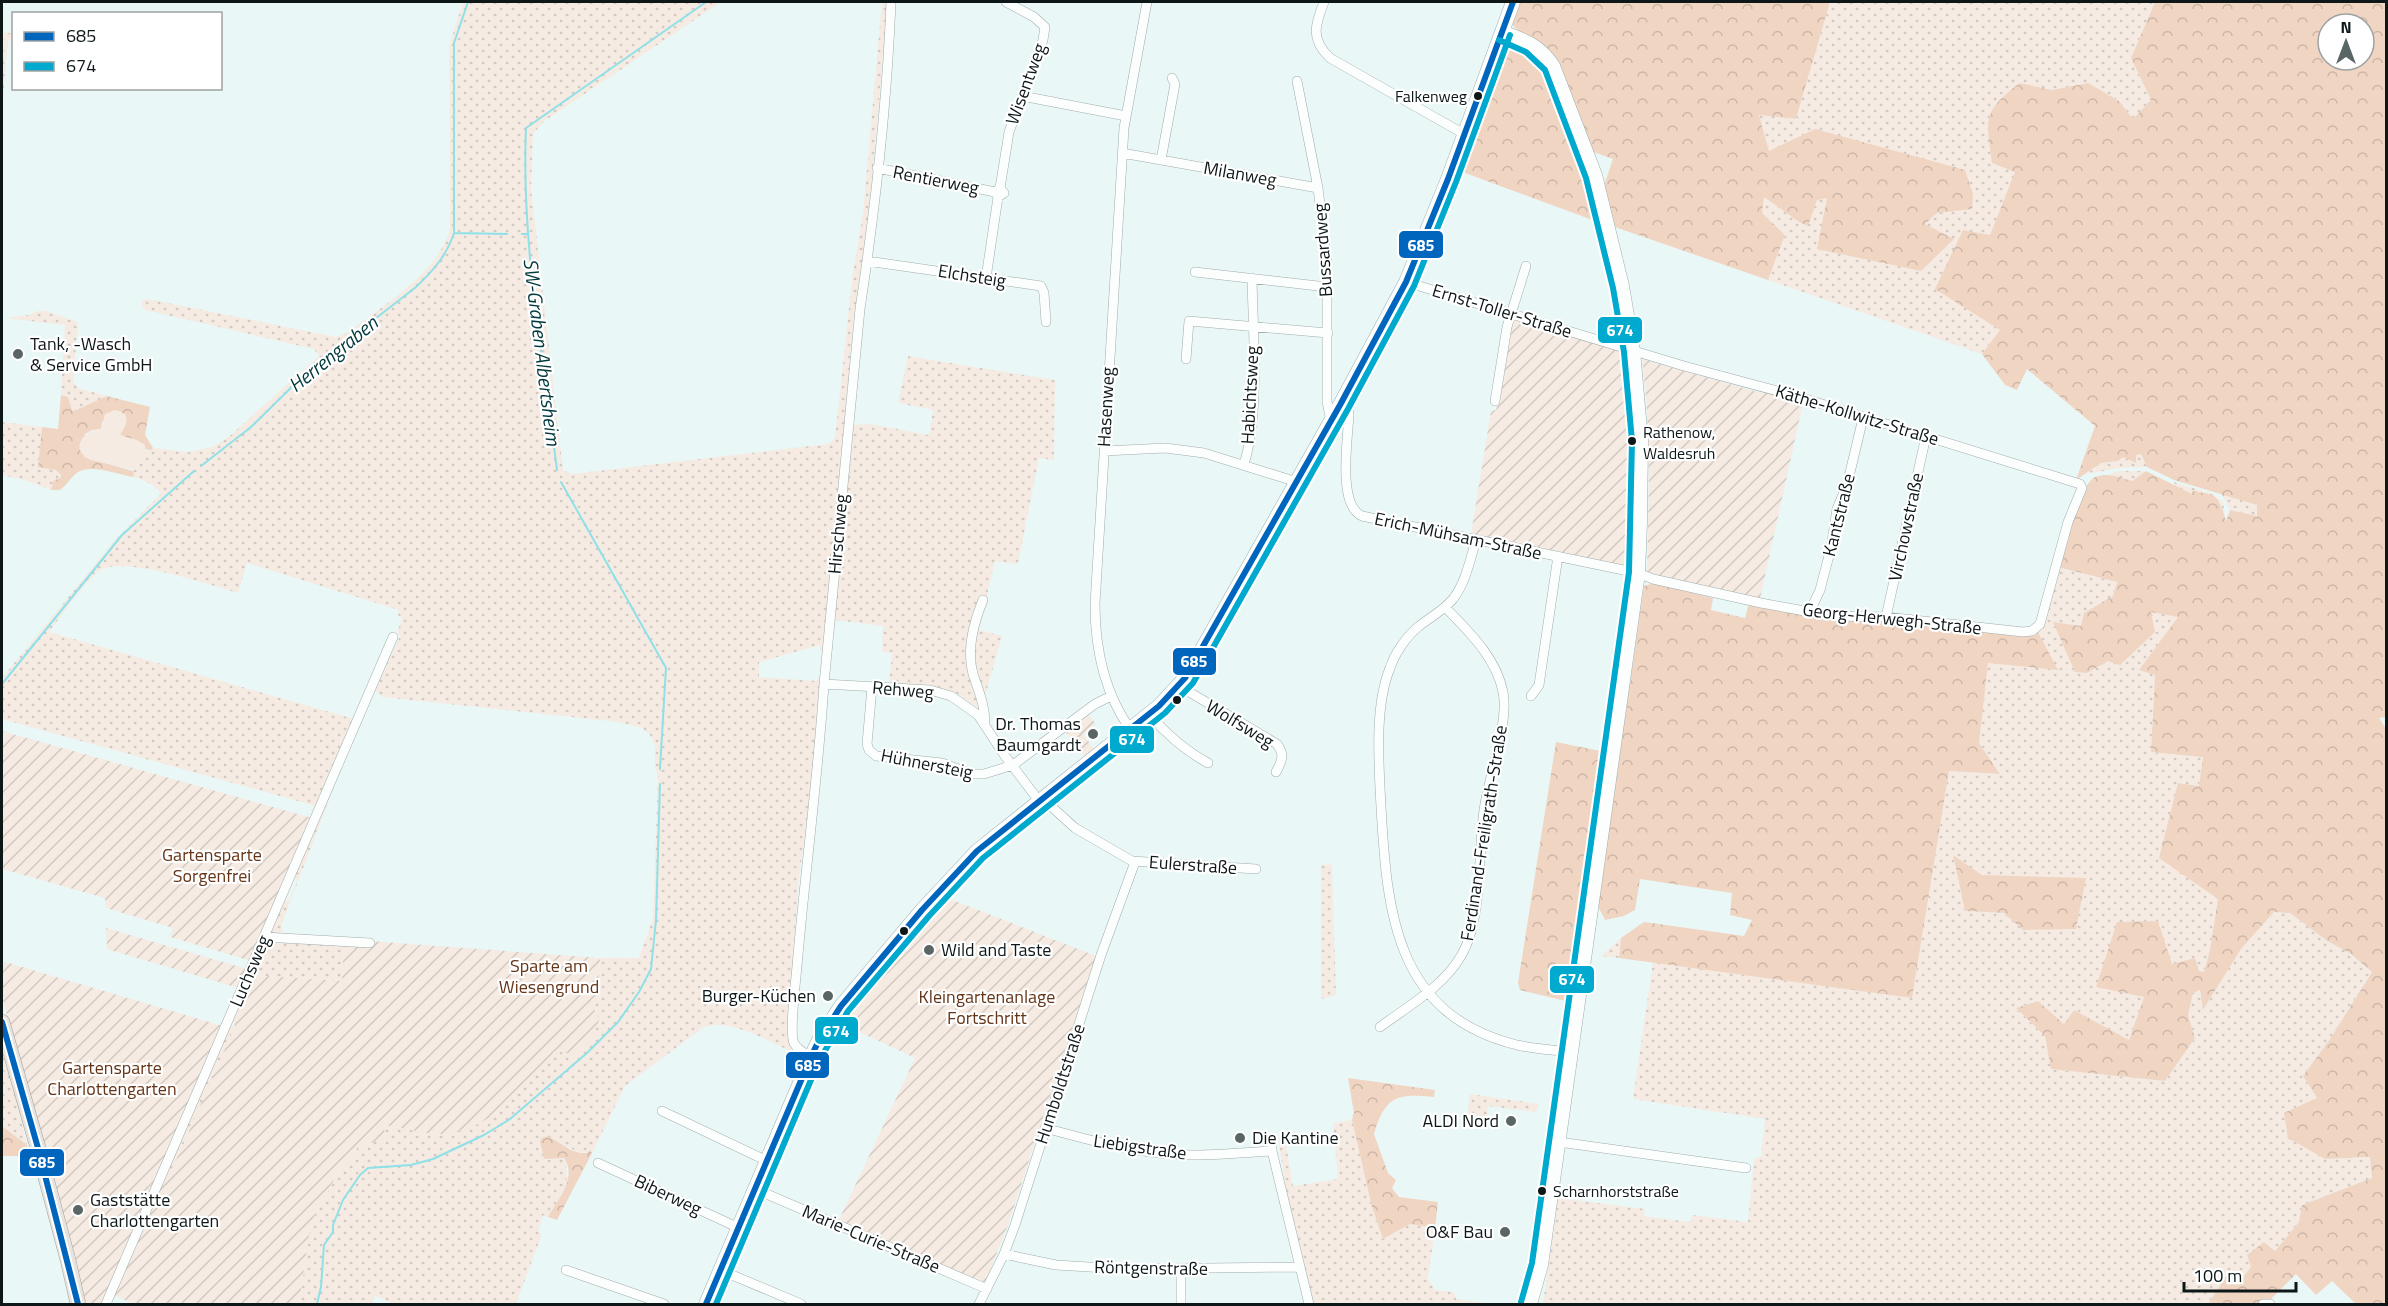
<svg xmlns="http://www.w3.org/2000/svg" width="2388" height="1306" font-family="'Titillium Web',sans-serif">
  <style>
    .grass { fill: url(#grass-dots); fill-rule: evenodd }
    .forest { fill: url(#forest-crowns); fill-rule: evenodd }
    .garden { fill: url(#garden-furrows) }
    .pitch { fill: #f5ebe3 }
    .lines { fill: none; stroke-linecap: round; stroke-linejoin: round }
    .stream { stroke: #8ee1e8; stroke-width: 2 }
    .street-casing { stroke: #a0acac; stroke-width: 10 }
    .secondary-casing { stroke: #a0acac; stroke-width: 15 }
    .primary-casing { stroke: #a49f98; stroke-width: 16 }
    .street { stroke: #fcfefe; stroke-width: 9 }
    .secondary { stroke: #fcfefe; stroke-width: 14 }
    .primary { stroke: #e7e3df; stroke-width: 15 }
    .bus-1-casing { stroke: #fff; stroke-width: 10 }
    .bus-2-casing { stroke: #fff; stroke-width: 10 }
    .bus-1 { stroke: #0065bd; stroke-width: 6 }
    .bus-2 { stroke: #00a9ce; stroke-width: 6 }
    .bus-dot { fill: #0d1718; stroke: #fff; stroke-width: 2 }
    .poi-dot { fill: #5a6566; stroke: #fff; stroke-width: 2 }
    .labels { text-anchor: middle; stroke-width: 4.5; stroke-linejoin: round; paint-order: stroke }
    .bus-label { font-size: 16px; fill: #0d1718; stroke: #fff; text-anchor: start }
    .street-label { font-size: 18px; fill: #0d1718; stroke: #fff }
    .poi-label { font-size: 18px; fill: #0d1718; stroke: #fff; text-anchor: start }
    .park-label { font-size: 18px; fill: #643417; stroke: #fff }
    .water-label { font-size: 20px; font-style: italic; fill: #00393d; stroke: #fff }
    .line-badge { stroke: #fff; stroke-width: 2 }
    .badge-label { font-size: 16px; text-anchor: middle; font-weight: bold; fill: #fff }
  </style>
  <defs>
    <pattern id="grass-dots" width="8" height="8" patternUnits="userSpaceOnUse" patternTransform="scale(1.5)"><rect width="8" height="8" fill="#f5ebe3"/><path d="M2 2h.1M6 6h.1" fill="none" stroke="#d1c9c2" stroke-width="1.8" stroke-linecap="round"/></pattern>
    <pattern id="forest-crowns" width="20" height="18" patternUnits="userSpaceOnUse" patternTransform="scale(1.5)"><rect width="20" height="18" fill="#f0d5c3"/><path d="M2 6a3 3 0 1 1 6 0M12 15a3 3 0 1 1 6 0" fill="none" stroke="#cdb6a7"/></pattern>
    <pattern id="garden-furrows" width="10" height="10" patternUnits="userSpaceOnUse" patternTransform="scale(1.5)"><rect width="10" height="10" fill="#f5ebe3"/><path d="M-1 1l2-2M0 10L10 0M9 11l2-2" fill="none" stroke="#d1c9c2"/></pattern>
  </defs>
  <rect width="100%" height="100%" fill="#eaf7f7"/>
  <path class="grass" d="M463 2H721L543 122 533 134 531 189 563 470 572 474 828 444 835 438 852 280 863 213 882 2H888L869 214 854 316 825 650 820 651V645L759 662V677L817 681 818 678 821 679 819 737 799 876 788 1023 790 1047 802 1060 800 1065 792 1061V1053L790 1051C765 1040 731 1018 704 1027L625 1086 592 1153V1151L580 1153 546 1136 541 1144 544 1159 548 1160 557 1157 566 1160 567 1184 548 1217 543 1215 538 1232 542 1234 516 1304H394L375 1296 372 1304H299L311 1222 341 1167 357 1146 385 1125 445 1134 495 1114 555 1051 567 1053 598 1017 593 1011V1006L597 999 600 958H639L653 918 658 777 655 765V745L650 735 642 728 619 722 382 697 375 690 400 636 397 633 402 618 398 615 399 610 247 563 238 593C210 585 127 557 103 569 89 575 60 618 49 632L354 719 316 806 2 719V678L115 540 161 494C155 484 144 480 132 477L134 475 133 471 138 467 145 449 148 450 153 448 188 452 213 447 231 435 319 356 314 349 145 310 142 306V301L148 299 336 337 347 333C380 308 444 269 450 226L449 46Z
    M1830 2H2155L2131 58 2151 100 2133 119 2119 101 2088 83 2052 90 2020 83 2016 171 1990 235 2000 330 1982 354 1768 280 1785 235 1762 213 1764 197 1799 222 1808 225 1817 199 1827 198 1824 219 1925 224 1937 213 1769 151 1759 115 1796 119Z
    M4 32 13 34 14 36 8 41 2 109Z
    M38 311H46L78 322 73 381 78 388 107 396 78 411 72 410 66 396 61 395V393L65 325 5 318 29 315Z
    M908 356 1055 380 1054 460 1039 458 1018 564 995 561 979 630 1002 636 981 710 953 691 929 685 889 683 892 653 882 652 883 626 835 620 852 425 871 424 929 435 933 410 898 403Z
    M2 422 42 427 38 467 56 470 61 475 51 485V490L25 480 2 475Z
    M2141 454 2147 467 2120 468 2086 474 2101 463 2118 461 2123 456Z
    M2120 471H2146L2132 481 2108 474Z
    M2174 482 2213 494 2223 502 2226 522 2220 502 2192 491V499L2179 497Z
    M2221 493 2257 504V516L2230 510Z
    M2058 567 2117 582 2113 596 2084 613 2081 626 2054 622 2087 673 2108 661 2151 611 2179 617 2139 670 2155 675 2151 752 2204 756 2199 786 2178 783 2218 898 2210 950 2204 972 2172 965 2097 987 2144 996 2129 1040 2074 1010 2064 1024 2038 1001 2016 1008 2045 1036 2052 1069 2165 1081 2195 1038 2188 1015 2192 993 2199 990 2204 1009 2241 949 2275 912 2290 913 2326 940 2351 954 2372 971 2330 1039 2303 1076 2317 1098 2325 1159 2370 1157 2372 1178 2302 1205 2299 1222 2275 1251 2264 1242 2247 1255 2251 1267 2242 1278 2228 1271 2208 1304H1543L1558 1198 1645 1209 1644 1216 1690 1222 1692 1215 1748 1222 1754 1159 1761 1156 1765 1119 1633 1099 1653 962 1912 998 1949 771 2000 774 1979 743 1988 662 2036 633ZM1953 856 1982 875 2024 930 2004 913 1965 911Z
    M362 713 281 926 283 933 288 936 269 933 283 900 289 901 297 880 294 876Z
    M1332 864 1336 995 1321 999V865Z
    M1621 938 1619 958 1601 956Z
    M265 941 344 944 342 981 251 975Z
    M229 1026H235L169 1178 164 1176Z
    M2 1039 27 1145 2 1126Z
    M1470 1094 1539 1104 1536 1112 1488 1106 1486 1125 1475 1124 1467 1116Z
    M1352 1120 1372 1207 1383 1239 1410 1224 1435 1228 1428 1279 1435 1290 1454 1292 1456 1299 1494 1304H1314L1289 1207 1278 1138H1285L1293 1186 1338 1179 1333 1123Z"/>
  <path class="forest" d="M1517 2H1830L1796 119 1759 115 1769 151 1815 129 1965 170 1973 194 1972 209 1937 213 1925 224 1954 239 1921 271 1817 249 1827 198 1817 200 1808 226 1799 222 1764 197 1762 213 1785 235 1768 280 1612 226 1603 188 1613 159 1591 151C1580 122 1568 74 1550 51 1539 38 1521 36 1512 24Z
    M2155 2H2386V717L2379 718 2386 729V1304H2356L2332 1281 2316 1295 2296 1274 2271 1299 2255 1304H2208L2229 1271 2242 1278 2251 1267 2247 1255 2264 1242 2275 1251 2299 1222 2302 1205 2372 1178 2370 1157 2325 1159 2288 1138 2284 1113 2317 1098 2303 1076 2330 1039 2372 972 2351 954 2326 940 2290 913 2274 912 2241 949 2203 1010 2200 990 2193 993 2188 1015 2195 1038 2165 1081 2051 1069 2045 1036 2016 1008 2038 1001 2064 1024 2074 1010 2129 1040 2144 997 2096 987 2117 922 2158 921 2172 964 2195 958 2199 971 2204 972 2210 950 2218 899 2159 858 2178 783 2199 786 2203 757 2151 752 2155 675 2139 670 2178 617 2151 612 2155 632 2120 665 2108 661 2087 673 2075 672 2053 622 2081 626 2084 613 2113 596 2117 582 2058 567C2063 549 2080 484 2095 477 2108 472 2119 477 2132 481L2146 471 2192 494V491C2219 495 2218 496 2226 521L2230 510 2257 516V505L2174 480 2147 467 2141 454 2136 455V463L2123 457 2118 461 2101 463 2076 480 2095 426 2027 369 2017 390 2005 385 1982 354 2000 330 1935 289 1963 230 1990 235 2015 172 1992 163C1986 119 1982 111 2020 83L2052 90 2088 83 2119 101 2133 119 2151 100 2131 58ZM2328 24H2364V60H2328Z
    M1511 46 1528 49 1539 56 1558 93 1587 177 1598 222 1457 170 1499 54Z
    M61 395 68 397 72 410 74 411 107 396 150 407 145 435 153 448 151 450 145 449V445L136 440 120 435 126 418 120 411 102 422 101 429 92 430 85 434 84 457 133 471 134 475 132 477C117 474 92 464 78 472 71 477 67 485 60 490H51L53 481 60 478 61 475 56 470 38 467 42 427 58 429Z
    M1654 583 1713 598 1711 610 1745 618 1749 603 2028 636 2039 634 2058 670 1988 663 1979 743 2000 774 1949 771 1912 998 1619 958 1621 938 1644 922 1744 936 1752 920 1730 915 1732 893 1640 879 1635 910 1624 916 1605 920 1598 906 1644 586Z
    M1556 742 1605 752 1570 1002 1520 990 1518 983Z
    M1953 855 1982 875 2086 878 2076 929 2023 930 2004 913 1965 911Z
    M1348 1078 1435 1090 1434 1097C1397 1093 1385 1096 1374 1134L1388 1173 1396 1180 1392 1188 1399 1197 1438 1202 1435 1228 1410 1224 1383 1239 1372 1207 1352 1120 1354 1113Z
    M2 1126 27 1145 30 1156H2Z
    M548 1136 571 1150 580 1153H587L590 1150 592 1153 557 1220 548 1217C557 1200 578 1178 564 1158L544 1159 540 1141 542 1138Z"/>
  <path class="garden" d="M1511 318 1621 352 1629 436 1631 498 1627 561 1622 566 1471 534 1491 411 1496 410Z
    M1642 359 1761 393 1765 391 1803 403 1760 599 1653 575 1647 571C1649 500 1651 430 1642 359Z
    M1087 713 1096 724 1083 734 1094 749 1084 756 1064 730Z
    M2 731 312 818 251 961 170 937 173 928 106 908 105 898 2 869Z
    M945 897 1096 956 1008 1225 986 1280 983 1282 838 1222 915 1058 840 1023Z
    M106 928 247 969 239 988 113 951 107 949Z
    M370 941 600 958 597 999 593 1007 599 1020 593 1037 577 1055 555 1051C527 1083 492 1130 446 1134 429 1135 403 1128 385 1125L383 1140 357 1146V1153L346 1167H341L311 1222 299 1304H133L114 1295 164 1176 169 1177 235 1026 233 1020 251 975 342 981 344 944Z
    M2 961 223 1026 104 1304H83L59 1198 2 997Z"/>
  <path class="pitch" d="M115 410 125 414C129 423 124 428 120 435L136 440 145 445V449L136 470 91 460C69 450 82 431 101 429L105 414Z"/>
  <g class="lines">
    <path class="stream" d="M454 233 507 234
      M522 234H528
      M201 466 251 427 307 372 416 287C433 271 447 255 454 233V43L468 2
      M557 470C543 357 521 242 526 128L706 2
      M561 482 666 668 660 769
      M2 684 122 535 194 471
      M317 1304 321 1287 324 1245 333 1232V1225L343 1200 360 1175 368 1168 411 1165 433 1159 484 1135 510 1119 587 1053 618 1022 639 992 651 969 656 920 660 784"/>
    <g class="street-casing">
      <path id="street" d="M1324 2C1315 25 1310 39 1330 58L1464 134
        M1297 81 1318 188 1327 262V402L1331 421
        M1022 96 1126 116
        M1122 153 1318 188
        M1161 160 1175 84 1172 78
        M877 168 995 192
        M1000 188 995 192 998 197 1004 193 1000 188 1009 132 1043 40 1045 27 1034 17 1006 2
        M867 261 1041 286 1044 293 1046 322
        M1195 272 1327 287
        M986 278 998 197
        M1186 359 1189 321 1328 333
        M1495 401 1507 327 1526 266
        M1340 405 1348 410 1349 414C1348 438 1337 505 1362 516L1638 573 1653 579 1761 603 1832 616 1886 617 2023 632 2032 631 2040 624 2068 522 2082 488 2080 484 1796 396 1684 366 1406 282
        M1104 451 1165 448 1204 453 1297 482
        M1244 464C1260 414 1253 332 1252 278
        M1476 540C1470 560 1466 582 1453 599 1444 610 1429 618 1418 627 1406 637 1395 653 1390 668 1374 707 1379 765 1381 807 1387 912 1395 1015 1517 1045 1535 1049 1553 1050 1571 1052
        M983 600C974 622 966 649 973 674 979 692 985 705 985 724
        M1810 611 1820 590 1831 548 1837 509 1847 485 1863 418
        M1886 617 1926 436
        M824 684 930 690 951 696 978 715 1005 756 1039 801
        M1179 686 1277 744C1285 755 1282 761 1276 772
        M872 687 867 744 869 750 876 756 942 763 972 774H984L1013 765 1095 704 1111 696
        M1531 696 1539 685 1558 556
        M1149 714C1167 735 1184 750 1208 763
        M1130 729C1104 692 1095 649 1095 604L1124 128 1147 2
        M1042 798 1075 828 1132 861 1256 869
        M264 937 370 943
        M1380 1027C1408 1006 1443 987 1461 956 1484 918 1477 848 1485 804 1490 774 1509 721 1503 692 1496 657 1469 632 1445 607
        M811 1057C805 1053 797 1050 794 1043 789 1033 796 979 797 966 805 872 818 778 824 684L860 309C875 210 887 102 891 2
        M662 1111 767 1161
        M1045 1128C1085 1139 1125 1150 1166 1154 1201 1157 1237 1153 1272 1151
        M1559 1142 1746 1168
        M1272 1144V1151L1309 1304
        M598 1163 739 1228
        M755 1189 987 1289
        M1004 1254 1056 1265 1122 1269 1299 1267
        M566 1270 664 1304
        M720 1270 801 1304
        M106 1304 393 637
        M979 1304 1004 1254 1015 1225 1101 955 1135 862
        M1181 1304V1269
        M2263 1304H2270"/>
    </g>
    <g class="secondary-casing">
      <path id="secondary" d="M1502 32C1524 40 1540 46 1553 66L1595 175 1622 286 1633 351 1641 441 1640 523 1638 573 1557 1152 1541 1265 1530 1304
        M706 1304 811 1057 819 1040 841 1006 922 910 977 851 1159 706 1185 678 1196 660 1340 405 1406 282 1448 179 1513 2"/>
    </g>
    <g class="primary-casing">
      <path id="primary" d="M2 1022 38 1148 68 1260 78 1304"/>
    </g>
    <use href="#street" class="street"/>
    <use href="#secondary" class="secondary"/>
    <use href="#primary" class="primary"/>
    <g class="bus-1-casing">
      <path id="bus-1" d="M2 1022 38 1148 78 1304
        M706 1304 811 1057 819 1040 841 1006 922 910 977 851 1159 706 1185 678 1340 405 1406 282 1448 179 1513 2"/>
    </g>
    <g class="bus-2-casing">
      <path id="bus-2" d="M1499 40 1526 52 1545 70 1586 178 1613 288 1624 352 1632 441 1629 572 1532 1263 1521 1302
        M716 1304 819 1061 848 1011 929 916 983 858 1165 713 1193 683 1348 409 1414 286 1456 182 1510 35"/>
    </g>
    <use href="#bus-1" class="bus-1"/>
    <use href="#bus-2" class="bus-2"/>
  </g>
  <g class="bus-dot">
    <circle cx="1478" cy="96" r="5"/>
    <circle cx="1632" cy="441" r="5"/>
    <circle cx="1177" cy="700" r="5"/>
    <circle cx="904" cy="931" r="5"/>
    <circle cx="1542" cy="1191" r="5"/>
  </g>
  <g class="poi-dot">
    <circle cx="18" cy="354" r="6"/>
    <circle cx="1093" cy="734" r="6"/>
    <circle cx="929" cy="950" r="6"/>
    <circle cx="828" cy="996" r="6"/>
    <circle cx="1511" cy="1121" r="6"/>
    <circle cx="1240" cy="1138" r="6"/>
    <circle cx="78" cy="1210" r="6"/>
    <circle cx="1505" cy="1232" r="6"/>
  </g>
  <g class="labels">
    <g class="bus-label">
      <text x="1467" y="102" text-anchor="end">Falkenweg</text>
      <text x="1643" y="438">Rathenow,<tspan x="1643" dy="21">Waldesruh</tspan></text>
      <text x="1553" y="1197">Scharnhorststraße</text>
    </g>
    <g class="street-label">
      <text transform="translate(1026 84) rotate(-70)" y="6">Wisentweg</text>
      <text transform="translate(1240 174) rotate(10)" y="6">Milanweg</text>
      <text transform="translate(936 180) rotate(11)" y="6">Rentierweg</text>
      <text transform="translate(1323 250) rotate(-94)" y="6">Bussardweg</text>
      <text transform="translate(972 276) rotate(9)" y="6">Elchsteig</text>
      <text transform="translate(1502 311) rotate(17)" y="6">Ernst-Toller-Straße</text>
      <text transform="translate(1250 395) rotate(-87)" y="6">Habichtsweg</text>
      <text transform="translate(1106 407) rotate(-87)" y="6">Hasenweg</text>
      <text transform="translate(1857 415) rotate(17)" y="6">Käthe-Kollwitz-Straße</text>
      <text transform="translate(1839 515) rotate(-76)" y="6">Kantstraße</text>
      <text transform="translate(1906 527) rotate(-78)" y="6">Virchowstraße</text>
      <text transform="translate(838 534) rotate(-85)" y="6">Hirschweg</text>
      <text transform="translate(1458 536) rotate(12)" y="6">Erich-Mühsam-Straße</text>
      <text transform="translate(1892 619) rotate(6)" y="6">Georg-Herwegh-Straße</text>
      <text transform="translate(903 690) rotate(5)" y="6">Rehweg</text>
      <text transform="translate(1240 724) rotate(31)" y="6">Wolfsweg</text>
      <text transform="translate(927 764) rotate(11)" y="6">Hühnersteig</text>
      <text transform="translate(1484 833) rotate(-81)" y="6">Ferdinand-Freiligrath-Straße</text>
      <text transform="translate(1193 865) rotate(4)" y="6">Eulerstraße</text>
      <text transform="translate(250 971) rotate(-67)" y="6">Luchsweg</text>
      <text transform="translate(1060 1084) rotate(-72)" y="6">Humboldtstraße</text>
      <text transform="translate(1140 1147) rotate(8)" y="6">Liebigstraße</text>
      <text transform="translate(668 1195) rotate(25)" y="6">Biberweg</text>
      <text transform="translate(871 1239) rotate(23)" y="6">Marie-Curie-Straße</text>
      <text transform="translate(1151 1268) rotate(1)" y="6">Röntgenstraße</text>
    </g>
    <g class="poi-label">
      <text x="30" y="350">Tank, -Wasch<tspan x="30" dy="21">&amp; Service GmbH</tspan></text>
      <text x="1081" y="730" text-anchor="end">Dr. Thomas<tspan x="1081" dy="21">Baumgardt</tspan></text>
      <text x="941" y="956">Wild and Taste</text>
      <text x="816" y="1002" text-anchor="end">Burger-Küchen</text>
      <text x="1499" y="1127" text-anchor="end">ALDI Nord</text>
      <text x="1252" y="1144">Die Kantine</text>
      <text x="90" y="1206">Gaststätte<tspan x="90" dy="21">Charlottengarten</tspan></text>
      <text x="1493" y="1238" text-anchor="end">O&amp;F Bau</text>
    </g>
    <g class="park-label">
      <text x="212" y="861">Gartensparte<tspan x="212" dy="21">Sorgenfrei</tspan></text>
      <text x="549" y="972">Sparte am<tspan x="549" dy="21">Wiesengrund</tspan></text>
      <text x="987" y="1003">Kleingartenanlage<tspan x="987" dy="21">Fortschritt</tspan></text>
      <text x="112" y="1074">Gartensparte<tspan x="112" dy="21">Charlottengarten</tspan></text>
    </g>
    <g class="water-label">
      <text transform="translate(542 352) rotate(83)" y="7">SW-Graben Albertsheim</text>
      <text transform="translate(333 354) rotate(-39)" y="7">Herrengraben</text>
    </g>
  </g>
  <g class="line-badge">
    <rect x="1398" y="230" width="46" height="29" rx="6" fill="#0065bd"/>
    <rect x="1597" y="316" width="46" height="28" rx="6" fill="#00a9ce"/>
    <rect x="1172" y="647" width="45" height="29" rx="6" fill="#0065bd"/>
    <rect x="1109" y="725" width="46" height="29" rx="6" fill="#00a9ce"/>
    <rect x="1549" y="965" width="46" height="29" rx="6" fill="#00a9ce"/>
    <rect x="814" y="1016" width="45" height="29" rx="6" fill="#00a9ce"/>
    <rect x="785" y="1051" width="45" height="28" rx="6" fill="#0065bd"/>
    <rect x="19" y="1148" width="46" height="29" rx="6" fill="#0065bd"/>
  </g>
  <g class="badge-label">
    <text x="1421" y="251">685</text>
    <text x="1620" y="336">674</text>
    <text x="1194" y="667">685</text>
    <text x="1132" y="745">674</text>
    <text x="1572" y="985">674</text>
    <text x="836" y="1037">674</text>
    <text x="808" y="1071">685</text>
    <text x="42" y="1168">685</text>
  </g>
  <rect width="2388" height="1306" fill="none" stroke="#0d1718" stroke-width="6"/>
  <rect x="12" y="12" width="210" height="78" fill="#ffffff" stroke="#9ea2a3" stroke-width="1.5"/>
  <rect x="24" y="32" width="30" height="9" fill="#0065bd" stroke="#9ea2a3" stroke-width="1.5"/>
  <text x="66" y="42" font-size="18" fill="#0d1718">685</text>
  <rect x="24" y="62" width="30" height="9" fill="#00a9ce" stroke="#9ea2a3" stroke-width="1.5"/>
  <text x="66" y="72" font-size="18" fill="#0d1718">674</text>
  <g transform="translate(2346 42)"><circle r="28" fill="#ffffff" stroke="#9ea2a3" stroke-width="1.5"/>
  <path d="M0-4.5L10 22L0 15L-10 22Z" fill="#5a6566"/>
  <text y="-9" font-size="16" font-weight="bold" text-anchor="middle" fill="#0d1718">N</text>
  </g>
  <path d="M2184 1282v9h112v-9" fill="none" stroke="#0d1718" stroke-width="3"/>
  <text x="2193" y="1282" font-size="18" fill="#0d1718" stroke="#ffffff" stroke-width="4.5" paint-order="stroke">100 m</text>
</svg>
